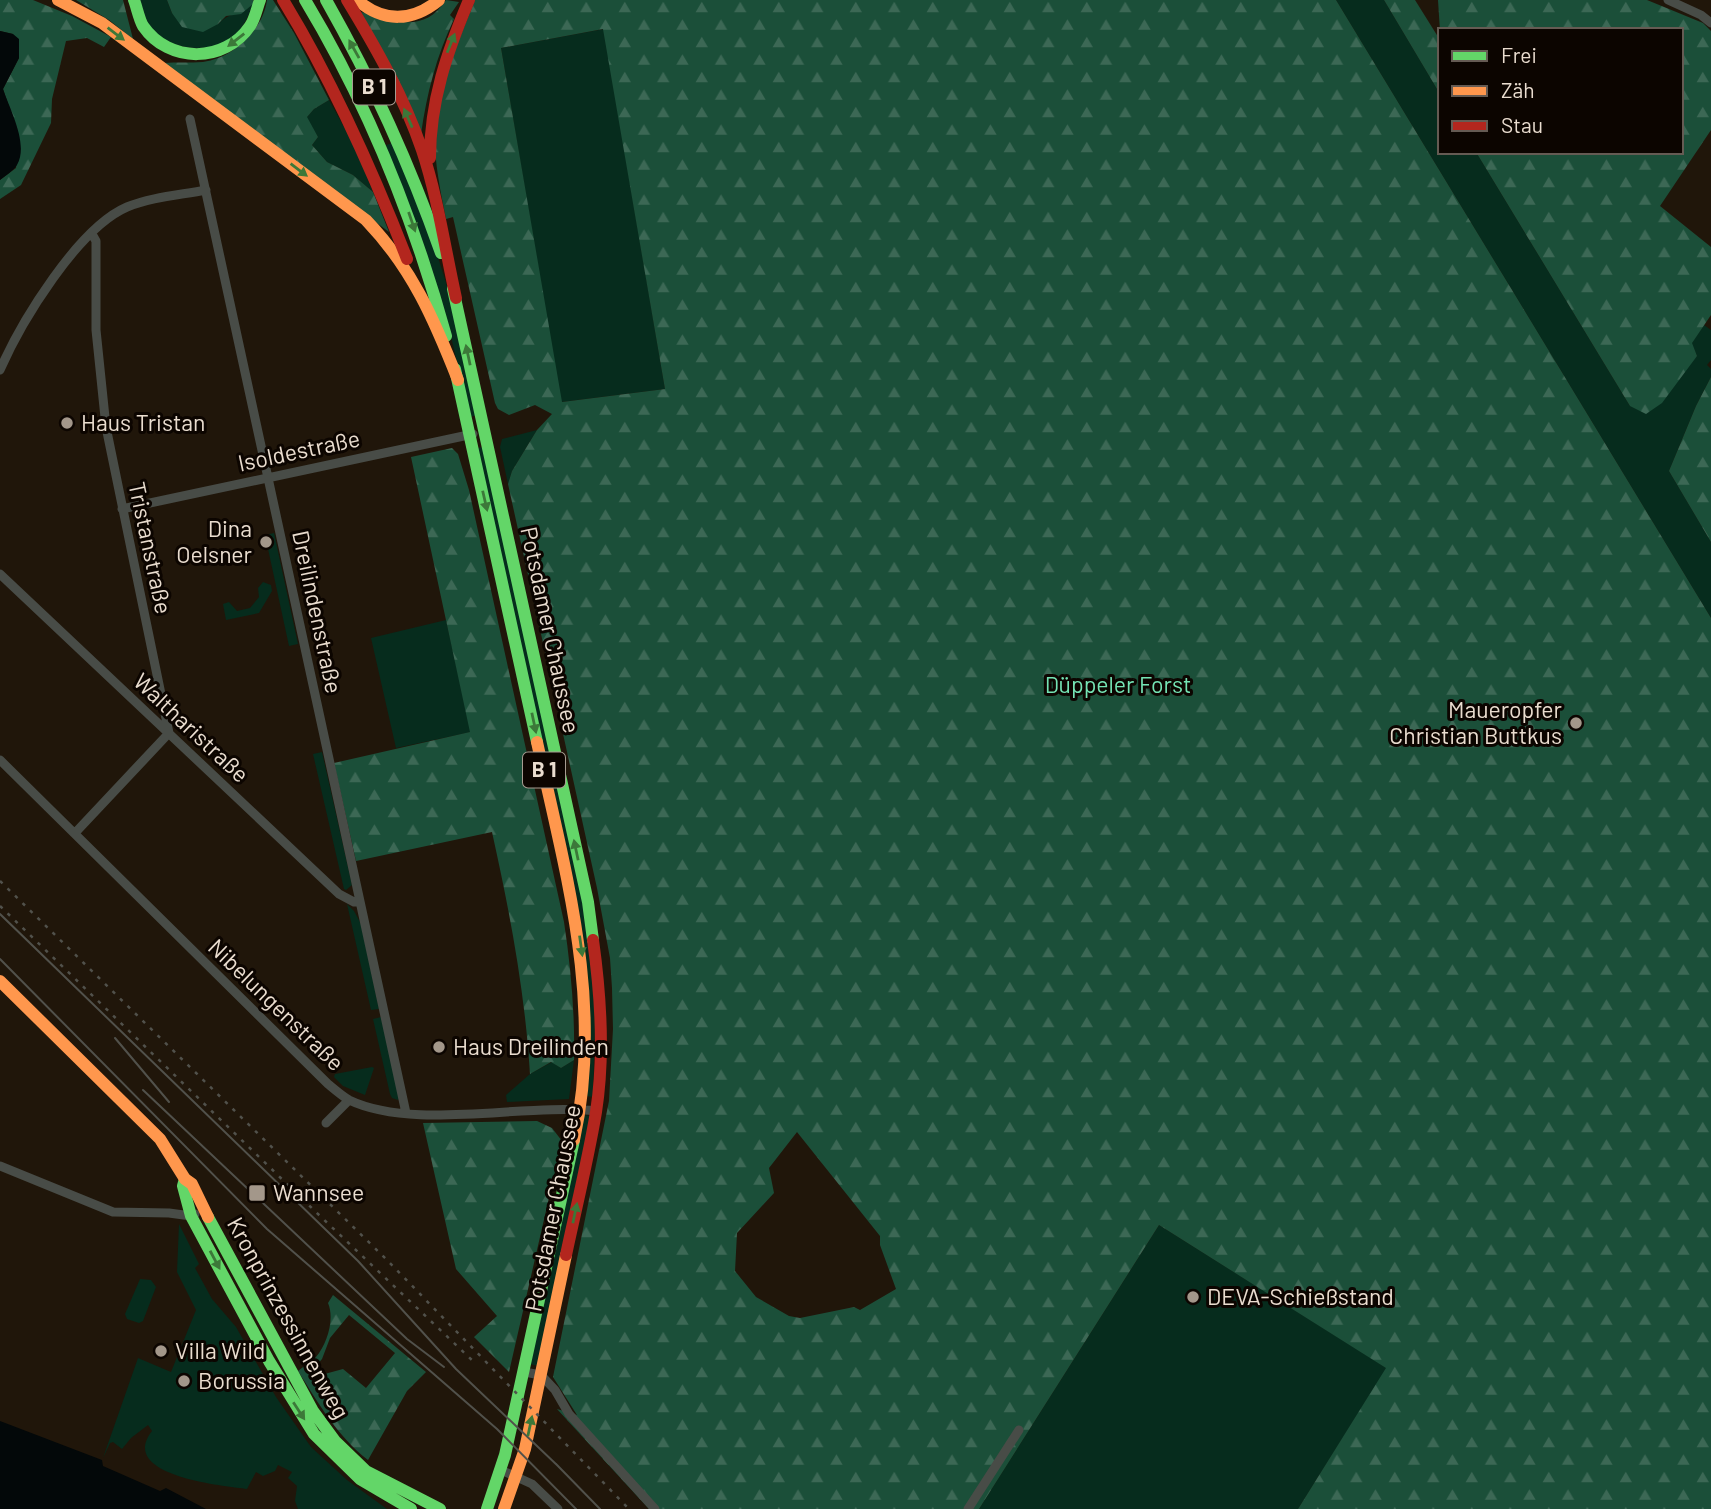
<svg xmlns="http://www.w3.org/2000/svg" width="1711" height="1509" font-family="Barlow,sans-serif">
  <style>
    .green { fill: #062c1d }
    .forest { fill: url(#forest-firs); fill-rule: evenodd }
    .water { fill: #030809 }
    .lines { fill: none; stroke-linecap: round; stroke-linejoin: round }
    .street { stroke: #484c47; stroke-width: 9 }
    .fast { stroke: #63d668; stroke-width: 12 }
    .slow { stroke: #ff974d; stroke-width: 12 }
    .jam { stroke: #b3261e; stroke-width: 12 }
    .tram { stroke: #51514b; stroke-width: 2 }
    .rail { stroke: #51514b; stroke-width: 2.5; stroke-dasharray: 3.5 7; stroke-linecap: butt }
    .oneway { fill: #3c7839 }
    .poi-dot { fill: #a3978a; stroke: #0c0500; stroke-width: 2.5 }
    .labels { text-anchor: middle; stroke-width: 6; stroke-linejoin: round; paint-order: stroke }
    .shield { fill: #0c0500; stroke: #a79c91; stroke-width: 2 }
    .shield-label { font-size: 21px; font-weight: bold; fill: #eaddcf }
    .poi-label { font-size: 23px; fill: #eaddcf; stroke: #0c0500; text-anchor: start }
    .street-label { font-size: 23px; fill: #eaddcf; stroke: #0c0500 }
    .park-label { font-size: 23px; fill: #75e4b4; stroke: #0c0500 }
  </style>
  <defs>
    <pattern id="forest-firs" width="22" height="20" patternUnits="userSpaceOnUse" patternTransform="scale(1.75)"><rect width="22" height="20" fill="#1b4f39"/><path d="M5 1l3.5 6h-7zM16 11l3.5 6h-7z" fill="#3c6855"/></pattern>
  </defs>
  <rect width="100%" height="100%" fill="#20160a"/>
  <path class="green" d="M140 0H167L172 13 218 24C228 13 240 14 253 4 249 14 245 25 237 33 215 55 174 52 153 30 146 23 143 9 140 0Z
    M1336 0H1384L1440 94V152H1476L1630 406 1697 356 1691 343 1704 325 1711 330V360L1707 365 1711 369V377L1696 406 1669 471 1711 542V618Z
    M604 29 665 389 561 402 501 48Z
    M329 100 354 145 373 192 353 175 327 162 312 145 318 137 306 118 314 109Z
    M395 142 432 238 447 286 477 415 470 417 448 324 386 145Z
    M537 430 512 471 508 484 500 447 502 439Z
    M484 447 587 916 596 990 593 1097 586 1096 590 1010 477 448Z
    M274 533 298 644 289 646 265 535Z
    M263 582 271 585 272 591 259 613 226 620 223 604 229 602 237 611 250 608 259 597 258 588Z
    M446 620 471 732 396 748 371 638Z
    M322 752 352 885 346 890 344 889 313 754Z
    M347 904 354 911 361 924 379 1009 371 1010Z
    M381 1017 399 1098 398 1100 392 1098 390 1094 373 1019Z
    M574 1060 569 1099 507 1102 506 1095 530 1074 552 1062 561 1068Z
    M372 1067 374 1068 365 1095 343 1086 334 1077 335 1074Z
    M583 1115 591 1116 539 1366 529 1364Z
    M179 1224 199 1264 195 1268 212 1299 236 1327 276 1397 311 1447 347 1480 387 1509H298L295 1501 297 1486 288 1478 292 1472 278 1465 275 1471 263 1476 256 1472 247 1489C223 1486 117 1476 152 1431L148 1425 131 1438 122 1449 113 1442 110 1443 103 1458 138 1358 171 1372 196 1310 177 1272Z
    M1159 1225 1387 1368 1298 1509H979Z
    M140 1279 151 1280 156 1287 143 1321 139 1323 127 1319 125 1314Z"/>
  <path class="forest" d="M0 0H33L72 16 111 37 104 47 87 38 66 41 52 99 51 123 21 185 0 199V180L16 168 19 136 3 89 19 58 13 34 0 31Z
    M76 0H123L133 39 109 20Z
    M167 0H253V4L241 14 226 16 218 24 203 32 182 27 172 13Z
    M267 0H273L294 33 329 100 314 109 307 117 318 137 312 145 327 162 353 175 373 192 389 232 164 63C177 62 190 63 203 62 233 58 263 30 267 0Z
    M446 0 459 2 450 15 454 19C436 57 427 93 421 134L361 12C394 20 423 35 446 0Z
    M475 0H1336L1711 618V1509H1298L1386 1368 1159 1225 979 1509H649L557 1409 577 1415 553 1377 609 1101 613 1029 612 988 610 958 597 888 508 484 512 471 537 430 552 414 535 405 509 415 498 409 495 403 453 217 446 219C438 179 429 136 439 96 448 64 463 31 475 0ZM603 29 665 389 562 402 501 48ZM797 1132 880 1236V1245L896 1289 860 1310 854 1307 800 1318 789 1316 756 1297 735 1271 737 1233 774 1193 769 1168Z
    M1384 0H1415L1440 40V94Z
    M1438 0H1647L1703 23 1711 31V130L1660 206 1711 247V315L1692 343 1697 356 1662 403 1646 414 1630 406 1476 152H1681V30L1440 31Z
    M1711 377V542L1669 471 1696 406Z
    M452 448 458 454 469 490 564 922C571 968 575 1014 574 1060L561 1068 551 1062 530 1074C525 992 510 913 492 832L356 861 334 763 470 732 411 457Z
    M537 1121 552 1128 562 1141 509 1372 474 1337 497 1316 456 1269 423 1123Z
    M333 1295 426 1372 407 1391 368 1460C337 1436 319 1404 298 1371 303 1367 311 1362 316 1357 327 1344 335 1319 328 1303ZM349 1315 395 1353 366 1388 343 1369 321 1375 314 1368 322 1359 330 1338Z"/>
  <path class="water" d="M0 31 13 34 19 39V58L3 89C10 110 29 144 17 165 13 171 6 175 0 180Z
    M0 1421 102 1460 103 1466 160 1491 166 1488 206 1509H0Z"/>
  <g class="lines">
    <path class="street" d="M1668 0 1701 15 1711 23
      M190 119 406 1113
      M0 370C21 322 78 228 127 207 151 197 180 195 206 190
      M122 509 473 434
      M0 574 339 894 354 902H360
      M0 760 328 1084C334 1089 342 1096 349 1100 414 1131 523 1103 596 1111
      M75 833 169 733 106 427 96 330V241L92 234
      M326 1123 349 1100
      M0 1166 113 1212 169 1213 191 1216 195 1214
      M524 1372 541 1375 555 1390 569 1414 655 1509
      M501 1470 532 1484 558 1509
      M968 1509 1019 1430"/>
    <path class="fast" d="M134 0C137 8 139 19 143 26 169 64 225 63 250 26 255 19 257 8 260 0
      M305 0C369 106 413 217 446 336
      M326 0C372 81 410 165 441 253
      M453 289 588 902 593 940
      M455 369 537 742
      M185 1179 183 1186 191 1216 269 1361 314 1434 360 1479 411 1509
      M208 1217 313 1411 335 1441 366 1471 440 1509
      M487 1509 505 1455 574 1140"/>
    <path class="slow" d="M58 0 102 23 366 220C412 268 434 319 458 380
      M357 0C384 23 412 22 439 0
      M537 742C566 875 604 1004 574 1140
      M0 981 160 1139 185 1179 192 1184 208 1217
      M504 1509 525 1449 566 1255"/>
    <path class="jam" d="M283 0C333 82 372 169 407 259
      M347 0C376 48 404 97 422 150 438 198 445 249 456 298
      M430 158C430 101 447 52 469 0
      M566 1255C576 1208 588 1160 596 1112 605 1055 601 997 593 940"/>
    <path class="tram" d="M0 914 358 1261 456 1369 558 1466 556 1464 600 1509
      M0 959 267 1229 497 1429 576 1509
      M115 1038 169 1102
      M143 1090 407 1339 444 1367"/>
    <path class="rail" d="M0 881 386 1259 629 1509
      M0 906 319 1215 474 1362"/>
  </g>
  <defs><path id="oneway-solid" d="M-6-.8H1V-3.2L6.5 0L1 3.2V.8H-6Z" transform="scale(1.75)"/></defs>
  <g class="oneway">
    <use href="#oneway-solid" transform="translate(116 34) rotate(37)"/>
    <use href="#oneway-solid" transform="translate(236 40) rotate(142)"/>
    <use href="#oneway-solid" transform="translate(451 43) rotate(-68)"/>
    <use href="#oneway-solid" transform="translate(354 49) rotate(-119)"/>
    <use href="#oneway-solid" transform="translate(408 118) rotate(-114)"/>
    <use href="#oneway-solid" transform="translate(299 170) rotate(37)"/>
    <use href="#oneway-solid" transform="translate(412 222) rotate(71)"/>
    <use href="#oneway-solid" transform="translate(468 355) rotate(-102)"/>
    <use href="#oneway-solid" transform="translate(485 501) rotate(77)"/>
    <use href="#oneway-solid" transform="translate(534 723) rotate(78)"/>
    <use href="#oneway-solid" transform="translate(576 850) rotate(-102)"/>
    <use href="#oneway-solid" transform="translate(581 946) rotate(82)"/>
    <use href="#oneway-solid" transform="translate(575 1213) rotate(-78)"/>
    <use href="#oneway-solid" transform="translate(215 1260) rotate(62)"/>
    <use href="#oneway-solid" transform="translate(299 1411) rotate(57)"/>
    <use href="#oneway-solid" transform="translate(530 1426) rotate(-78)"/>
  </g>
  <g class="poi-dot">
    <circle cx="67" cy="423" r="7"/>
    <circle cx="266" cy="542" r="7"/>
    <circle cx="1576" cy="723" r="7"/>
    <circle cx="439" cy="1047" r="7"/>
    <rect x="248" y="1184" width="18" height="18" rx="3.5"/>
    <circle cx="1193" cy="1297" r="7"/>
    <circle cx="161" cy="1351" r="7"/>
    <circle cx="184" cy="1381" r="7"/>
  </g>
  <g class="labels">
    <g class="shield">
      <rect x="353" y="69.5" width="42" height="35" rx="5"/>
      <rect x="523" y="752.5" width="42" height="35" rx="5"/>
    </g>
    <g class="shield-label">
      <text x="374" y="94">B 1</text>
      <text x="544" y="777">B 1</text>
    </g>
    <g class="poi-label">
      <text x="81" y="431">Haus Tristan</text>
      <text x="252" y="537" text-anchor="end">Dina<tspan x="252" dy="26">Oelsner</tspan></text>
      <text x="1562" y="718" text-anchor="end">Maueropfer<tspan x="1562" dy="26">Christian Buttkus</tspan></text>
      <text x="453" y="1055">Haus Dreilinden</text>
      <text x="273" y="1201">Wannsee</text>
      <text x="1207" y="1305">DEVA-Schießstand</text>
      <text x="175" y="1359">Villa Wild</text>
      <text x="198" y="1389">Borussia</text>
    </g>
    <g class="street-label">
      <text transform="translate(299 451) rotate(-12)" y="8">Isoldestraße</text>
      <text transform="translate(150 548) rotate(78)" y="8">Tristanstraße</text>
      <text transform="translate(317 612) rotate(78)" y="8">Dreilindenstraße</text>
      <text transform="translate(550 630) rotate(78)" y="8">Potsdamer Chaussee</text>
      <text transform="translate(191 728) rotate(43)" y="8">Waltharistraße</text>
      <text transform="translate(276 1005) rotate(44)" y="8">Nibelungenstraße</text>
      <text transform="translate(553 1208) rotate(-79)" y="8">Potsdamer Chaussee</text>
      <text transform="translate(288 1318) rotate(61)" y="8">Kronprinzessinnenweg</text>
    </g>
    <g class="park-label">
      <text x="1118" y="693">Düppeler Forst</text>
    </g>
  </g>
  <rect x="1438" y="28" width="245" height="126" fill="#0c0500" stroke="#655b53" stroke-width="2"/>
  <rect x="1452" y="51" width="35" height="10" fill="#63d668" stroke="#655b53" stroke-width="2"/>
  <text x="1501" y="63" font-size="21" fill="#eaddcf">Frei</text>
  <rect x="1452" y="86" width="35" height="10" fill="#ff974d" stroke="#655b53" stroke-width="2"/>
  <text x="1501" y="98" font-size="21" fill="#eaddcf">Zäh</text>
  <rect x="1452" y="121" width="35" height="10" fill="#b3261e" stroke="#655b53" stroke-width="2"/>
  <text x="1501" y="133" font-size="21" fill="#eaddcf">Stau</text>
</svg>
